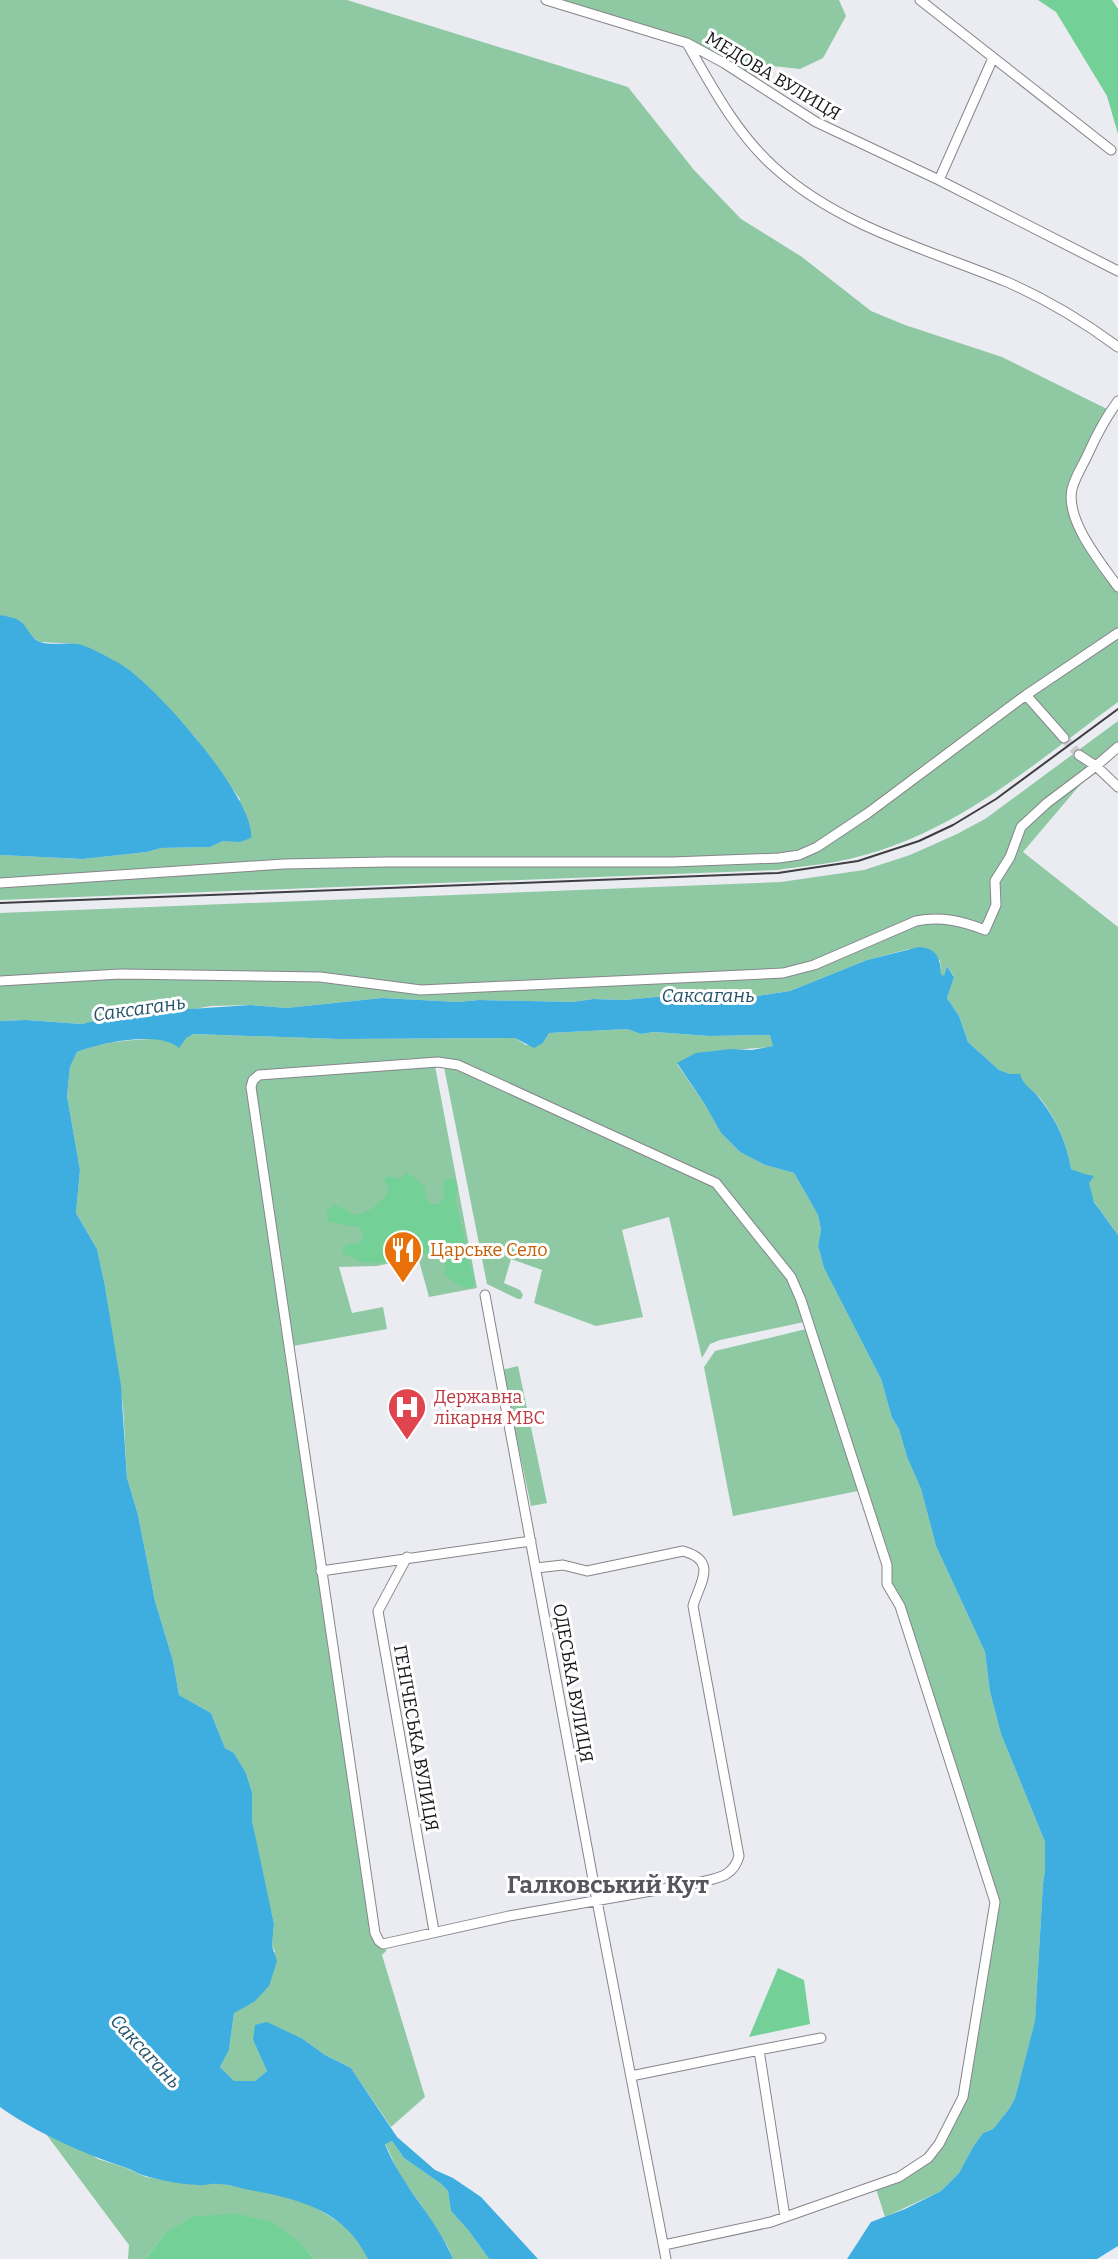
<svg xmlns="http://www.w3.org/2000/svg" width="1118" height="2259" font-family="Bitter,serif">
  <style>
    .green { fill: #8ec9a3 }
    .forest { fill: #73d198 }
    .water { fill: #3daedf }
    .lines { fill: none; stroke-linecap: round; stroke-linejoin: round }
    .street-tunnel { stroke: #cbcbd2; stroke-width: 9; stroke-dasharray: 9 4.5; stroke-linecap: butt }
    .street-casing { stroke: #86858c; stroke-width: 11 }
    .street { stroke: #fff; stroke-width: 9 }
    .tram { stroke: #3e3d41; stroke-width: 2 }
    .labels { text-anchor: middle; stroke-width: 6; stroke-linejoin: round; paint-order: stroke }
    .street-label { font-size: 18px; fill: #18171a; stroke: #fff }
    .food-label { font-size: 18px; fill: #c56008; stroke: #fff; text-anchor: start }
    .health-label { font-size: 18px; fill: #be3a42; stroke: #fff; text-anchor: start }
    .water-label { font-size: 19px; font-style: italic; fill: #265369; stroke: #fff }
    .district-label { font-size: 24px; font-weight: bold; fill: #57565c; stroke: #fff }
  </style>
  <rect width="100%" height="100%" fill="#ebebf2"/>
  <path class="green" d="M0 0H347L628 87 694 170 741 219 802 257 871 311 905 325 1002 357 1111 411 1072 490 1078 526 1118 587V702C1036 762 958 832 857 857 831 864 803 866 777 870L0 900V855L83 859 147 852 161 848 210 847 223 841 240 799 195 737 157 697 78 644 40 642 31 636 25 627 3 616H0Z
    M558 0H839L846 16 823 58 800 69 763 65 756 80 725 60Z
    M1118 721V747L1096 766 1023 852 1118 927V1235C1111 1224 1102 1214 1095 1203 1085 1185 1094 1179 1071 1169 1067 1143 1056 1118 1040 1098 1034 1091 1025 1087 1021 1078L999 1070 968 1042 959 1016 947 998 954 976 947 966 944 977 941 974 940 960 909 949 867 960 790 991 745 998 719 999 677 995 624 1000 593 999 573 1002 479 1000 458 1002 382 998 286 1008 251 1005 211 1006 183 1011 160 1010 82 1024 26 1020 0 1021V913L781 882 864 870 910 855 957 834 985 819Z
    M627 1029 641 1034 654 1032 709 1036 770 1035 774 1046C740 1052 708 1045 677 1064L704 1103 721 1133 740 1152 765 1165 794 1173 818 1215 821 1230 818 1246 824 1268 881 1379 892 1418 899 1429 907 1457 921 1489 936 1546 985 1652 990 1692 1001 1734 1045 1842V1870L1043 1883 1035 2022 1015 2098 1009 2109 993 2129 983 2133 973 2147 959 2173 941 2191 885 2217 876 2189 930 2161 966 2098 999 1903 903 1604 890 1583 804 1298 719 1180 460 1062 251 1077 317 1572 371 1935C375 1943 377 1948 387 1950L382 1955 425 2097 391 2127 351 2068 325 2055 303 2039 253 2040 267 2071 255 2081H233L220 2067 229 2050 234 2012 254 2002 275 1951 272 1946 274 1924 257 1850 252 1821V1792L246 1773 234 1753 225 1748 211 1713 179 1695 173 1661 155 1601 138 1515 127 1478 123 1406 105 1286 97 1249 76 1213 80 1170 67 1096 70 1067 77 1052C99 1043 125 1040 149 1039 169 1038 172 1046 192 1034L339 1039 515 1038 526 1045 543 1043 549 1033Z
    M435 1066 477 1288 429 1297 418 1257 377 1266 339 1267 352 1313 383 1307 387 1329 293 1346 254 1087 256 1081 260 1078Z
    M444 1067 454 1069 713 1185 788 1279 804 1322 720 1340 710 1344 702 1358 669 1217 622 1230 643 1317 596 1326 534 1303 542 1270 511 1259 504 1283 520 1290 523 1295 521 1299H518L487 1284Z
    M806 1329 858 1491 733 1516 704 1367 715 1351Z
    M518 1366 547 1503 531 1506 502 1370Z
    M46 2134 84 2150 98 2159 126 2168 146 2177 197 2185 216 2183 267 2191 312 2205 343 2225 363 2247 368 2259H314L303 2245 165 2233 145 2259H128L129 2245Z
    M392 2141 404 2158 440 2183 448 2191 451 2211 469 2231 489 2259H453L448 2247 420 2203 399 2174 385 2143Z"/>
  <path class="forest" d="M1038 0H1112L1118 9V134L1107 96 1056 12Z
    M405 1173 413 1176 425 1187V1198L430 1204H439L445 1197 443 1185 445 1179H455L458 1188 455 1198 475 1285 470 1288C459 1286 452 1282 444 1273L447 1254 443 1251 377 1263 362 1262 343 1254 342 1249 348 1244 359 1243 364 1235 359 1227 329 1222 326 1211 334 1205 343 1208 355 1215C369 1213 383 1202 389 1189L383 1181 388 1176 400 1179Z
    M778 1968 804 1980 810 2024 749 2037Z
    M238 2214 273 2222 303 2245 314 2259H145L165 2233 194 2216Z"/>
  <path class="water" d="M2 615C7 617 14 617 18 620 28 625 29 638 40 642 53 646 66 642 78 644 91 647 105 656 117 662 152 680 256 799 251 838L240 842 223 841 210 847 161 848 147 852 83 859 0 855V616Z
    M919 947C938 949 940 958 941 974L944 976 947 966 954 977 947 998 959 1016 968 1042 999 1070 1010 1074H1020C1023 1086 1033 1089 1040 1099 1056 1119 1067 1143 1071 1169L1084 1174 1094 1176 1089 1183 1094 1202 1118 1235V2246L1097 2259H847L871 2222 905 2209 941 2191 959 2173 973 2147 983 2133 993 2129 1009 2109 1015 2098 1035 2021 1043 1883 1045 1870V1842L1001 1734 990 1692 985 1652 936 1546 921 1489 907 1457 899 1429 892 1418 881 1379 824 1268 818 1246 821 1230 818 1215 794 1173 765 1165 740 1152 721 1133 704 1103 677 1063 696 1053 731 1049 752 1050 773 1046 770 1035 709 1036 654 1032 641 1034 627 1029 549 1033 543 1043 534 1048 515 1038 339 1039 193 1034 186 1038 179 1048C159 1030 100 1043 77 1052L70 1067 67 1096 80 1170 76 1213 97 1249 105 1286 121 1386 127 1478 138 1515 155 1601 173 1661 179 1695 211 1713 225 1748 234 1753 246 1773 252 1792V1821L274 1924 272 1946 277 1961 269 1986 254 2002 234 2013 229 2050 220 2067 234 2081H255L267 2071 253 2040 255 2025 267 2022 303 2039 325 2055 351 2068 397 2137 435 2170 453 2178 481 2197 538 2259H489L469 2231 451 2211 448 2191 440 2183 404 2158 392 2141 385 2144C401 2186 436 2217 453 2259H368C344 2210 299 2199 250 2190 239 2188 229 2184 218 2184 211 2183 204 2186 197 2185 181 2184 164 2181 149 2177 140 2175 133 2170 124 2167 84 2154 35 2132 0 2107V1021L26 1020 82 1024 129 1013 251 1005 286 1008 382 998 458 1002 479 1000 573 1002 593 999 624 1000 677 995 719 999 745 998 790 991 867 960Z"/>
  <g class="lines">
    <path class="street-tunnel" d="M1064 738 1079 755"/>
    <g class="street-casing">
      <path id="street" d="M546 0 687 43 724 63 816 122 939 180 1118 271
        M920 0 1111 150
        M688 45C712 87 737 134 774 167 840 227 927 249 1007 282 1046 299 1084 322 1118 347
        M939 180 993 58
        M1118 401C1106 417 1096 436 1088 454 1083 465 1075 477 1072 489 1065 520 1101 563 1118 587
        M1026 695 1064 738
        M1079 755 1096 766 1118 787
        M0 883 284 864 386 862H672L779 858 799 855 817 847 868 813 1026 695 1118 633
        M0 981 120 974 320 977 421 990 783 973 814 965 916 921C941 916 962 921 985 930L996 905 995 881 1010 857 1021 827 1047 803 1096 766 1118 747
        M485 1295 597 1901 666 2259
        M407 1557 378 1611 434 1931
        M536 1568 563 1565 587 1571 683 1551C719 1561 699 1584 693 1606L739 1856C733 1878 716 1878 697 1883L509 1916 383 1944 379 1941 375 1933 251 1087 253 1080 259 1075 438 1062 458 1065 716 1183 791 1277 801 1300 887 1565V1584L900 1606 995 1902 963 2097 939 2144 928 2158 899 2177 771 2222 664 2245
        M321 1571 531 1541
        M631 2076 759 2050
        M785 2217 759 2050 821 2038"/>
    </g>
    <use href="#street" class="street"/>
    <path class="tram" d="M0 903 778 873 858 861 919 841 953 825 996 799 1118 709"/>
  </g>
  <defs>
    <g id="restaurant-pin" transform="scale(2.0125)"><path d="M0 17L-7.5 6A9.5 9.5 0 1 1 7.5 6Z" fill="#e8710a" stroke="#fff"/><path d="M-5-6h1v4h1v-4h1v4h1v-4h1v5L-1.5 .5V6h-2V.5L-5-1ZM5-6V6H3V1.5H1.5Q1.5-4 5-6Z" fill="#fff"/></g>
    <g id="hospital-pin" transform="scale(2.0125)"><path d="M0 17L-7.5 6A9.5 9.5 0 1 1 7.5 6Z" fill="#e0444e" stroke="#fff"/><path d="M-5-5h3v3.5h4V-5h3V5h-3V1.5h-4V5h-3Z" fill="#fff"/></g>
  </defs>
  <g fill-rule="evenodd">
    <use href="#restaurant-pin" x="403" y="1250"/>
    <use href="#hospital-pin" x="407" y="1407"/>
  </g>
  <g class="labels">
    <g class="street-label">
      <text transform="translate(773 76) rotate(31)" y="6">МЕДОВА ВУЛИЦЯ</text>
      <text transform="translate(573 1683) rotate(80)" y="6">ОДЕСЬКА ВУЛИЦЯ</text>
      <text transform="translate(416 1738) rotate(80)" y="6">ГЕНІЧЕСЬКА ВУЛИЦЯ</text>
    </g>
    <g class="food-label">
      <text x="430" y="1256">Царське Село</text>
    </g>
    <g class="health-label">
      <text x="434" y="1403">Державна<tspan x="434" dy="21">лікарня МВС</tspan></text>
    </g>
    <g class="water-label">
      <text x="708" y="1002">Саксагань</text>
      <text transform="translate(139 1008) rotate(-8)" y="7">Саксагань</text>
      <text transform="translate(146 2051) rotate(47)" y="7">Саксагань</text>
    </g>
    <g class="district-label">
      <text x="608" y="1893">Галковський Кут</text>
    </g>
  </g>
</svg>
